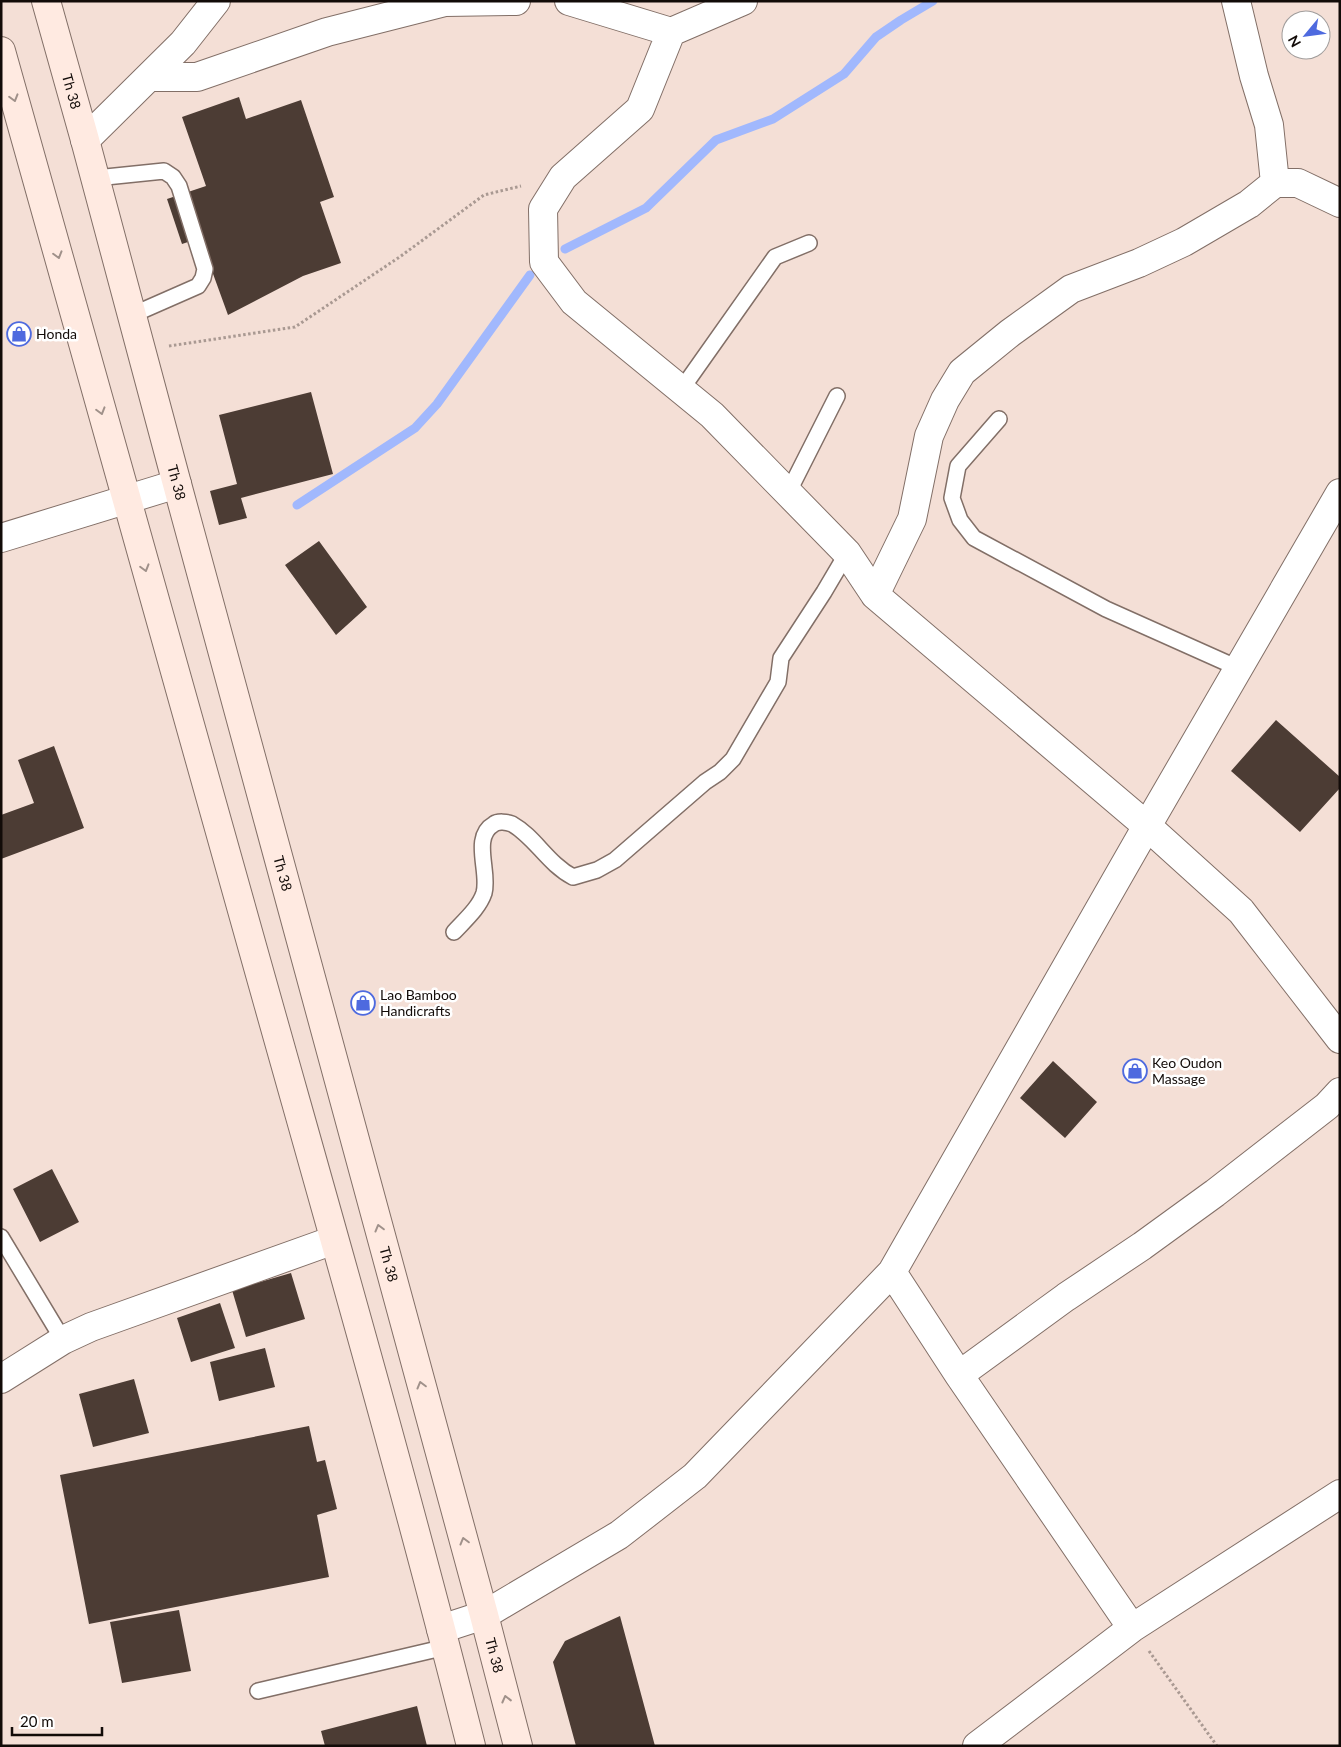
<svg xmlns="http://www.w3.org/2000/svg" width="1341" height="1747" font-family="Lato,sans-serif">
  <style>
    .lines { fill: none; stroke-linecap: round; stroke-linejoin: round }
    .stream { stroke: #a1b8fd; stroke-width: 9 }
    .building { fill: #4c3c34 }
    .lane-casing { stroke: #826f67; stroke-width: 18 }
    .street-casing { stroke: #826f67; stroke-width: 30 }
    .secondary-casing { stroke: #826f67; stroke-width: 30 }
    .path { stroke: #a99992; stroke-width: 3; stroke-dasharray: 2.5 2.5; stroke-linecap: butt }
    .lane { stroke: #fff; stroke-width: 15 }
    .street { stroke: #fff; stroke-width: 28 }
    .secondary { stroke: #ffeae1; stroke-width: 28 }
    .oneway { stroke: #a0918a }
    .labels { text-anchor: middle; stroke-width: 5; stroke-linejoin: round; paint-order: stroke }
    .street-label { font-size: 14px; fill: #120b08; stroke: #fff }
    .poi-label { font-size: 14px; fill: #120b08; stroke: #fff; text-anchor: start }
  </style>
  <rect width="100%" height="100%" fill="#f4dfd6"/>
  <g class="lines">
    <path class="stream" d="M565 249 646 208 716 140 773 119 844 74 876 37 901 20 933 1
      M297 505 415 428 437 404 530 275"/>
  </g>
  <path class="building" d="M239 97 246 119 301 100 334 197 320 202 341 263 303 276 228 315 200 238 182 244 167 199 206 186 182 117Z
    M311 392 333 474 241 498 247 518 219 525 210 491 237 484 219 415Z
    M319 541 367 607 336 635 285 565Z
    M1276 720 1340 777V788L1300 832 1231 771Z
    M54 746 84 828 1 859V815L34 803 18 760Z
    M1053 1061 1097 1102 1065 1138 1020 1098Z
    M52 1169 79 1222 40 1242 13 1189Z
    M291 1273 305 1319 246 1337 232 1290Z
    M220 1303 235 1348 191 1362 177 1318Z
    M265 1348 275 1387 219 1401 210 1362Z
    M134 1379 149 1433 93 1447 79 1394Z
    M309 1426 317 1462 325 1460 337 1509 317 1515 329 1577 89 1624 60 1475Z
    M179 1610 191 1671 122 1683 110 1622Z
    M620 1616 655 1746H576L553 1662 565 1641Z
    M417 1706 427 1746H325L321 1731Z"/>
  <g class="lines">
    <g class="lane-casing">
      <path id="lane" d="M96 178 164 171 173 177 179 186 205 269 203 278 198 286 132 315
        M681 390 775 257 809 243
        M999 419 958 466 952 498 960 520 974 538 1106 609 1238 668
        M788 493 837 396
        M454 932C465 920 479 908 484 893 490 872 471 837 494 824 498 821 507 822 512 824 535 837 548 864 573 877L597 870 615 860 705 782 720 772 733 759 778 682 781 658 824 592 847 553
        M1 1237 63 1340
        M258 1691 446 1647"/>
    </g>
    <g class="street-casing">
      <path id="street" d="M569 1 671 32 640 109 563 177 543 209 544 262 574 302 712 415 847 553 875 595 1147 826 1241 911 1340 1039
        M1236 1 1254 76 1269 125 1275 183
        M671 32 743 1
        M150 77H197L327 32 445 2 516 1
        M85 140 183 43 216 1
        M1 538 177 484
        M875 595 912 519 929 436 945 400 962 372 1010 333 1071 289 1139 263 1184 242 1249 204 1275 183H1298L1340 203
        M892 1272 959 1375 1132 1628
        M959 1375 1066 1297 1142 1246 1215 1193 1327 1106 1340 1092
        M1 1379 63 1340 91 1327 334 1240
        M441 1629 484 1615 619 1535 695 1476 892 1272 1147 826 1340 493
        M977 1746 1132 1628 1340 1494"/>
    </g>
    <g class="secondary-casing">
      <g id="secondary">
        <path id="s1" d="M46 1 85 140 177 484 484 1615 518 1746"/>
        <path d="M1 51C85 352 169 653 254 953 328 1217 404 1480 471 1746"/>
      </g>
    </g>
    <path class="path" d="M169 346 295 327 401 256 484 195 521 186
      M1149 1651 1217 1746"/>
    <use href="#lane" class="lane"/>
    <use href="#street" class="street"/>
    <use href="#secondary" class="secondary"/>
  </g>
  <defs><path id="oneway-chevron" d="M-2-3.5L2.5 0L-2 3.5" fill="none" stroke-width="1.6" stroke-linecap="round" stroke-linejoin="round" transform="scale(1.25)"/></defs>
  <g class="oneway">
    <use href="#oneway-chevron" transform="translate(14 98) rotate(74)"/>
    <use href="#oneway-chevron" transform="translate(58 255) rotate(74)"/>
    <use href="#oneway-chevron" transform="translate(101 411) rotate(74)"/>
    <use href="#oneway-chevron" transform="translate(145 568) rotate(74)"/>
    <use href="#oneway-chevron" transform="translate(379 1228) rotate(-105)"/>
    <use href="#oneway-chevron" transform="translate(421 1385) rotate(-105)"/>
    <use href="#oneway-chevron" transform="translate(464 1541) rotate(-105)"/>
    <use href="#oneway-chevron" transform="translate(506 1699) rotate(-104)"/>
  </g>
  <defs>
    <g id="shop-ring" transform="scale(1.25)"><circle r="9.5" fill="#fff" stroke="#4e6adf" stroke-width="1.5"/><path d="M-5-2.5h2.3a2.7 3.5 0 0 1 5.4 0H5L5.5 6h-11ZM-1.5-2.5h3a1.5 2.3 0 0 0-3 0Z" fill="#4e6adf"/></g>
  </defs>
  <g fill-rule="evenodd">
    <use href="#shop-ring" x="19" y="334"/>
    <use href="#shop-ring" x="363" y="1003"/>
    <use href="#shop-ring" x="1135" y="1071"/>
  </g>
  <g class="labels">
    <g class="street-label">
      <text dy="5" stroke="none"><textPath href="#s1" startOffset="94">Th 38</textPath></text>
      <text dy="5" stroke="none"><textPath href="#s1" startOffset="499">Th 38</textPath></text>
      <text dy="5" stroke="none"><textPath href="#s1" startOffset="904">Th 38</textPath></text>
      <text dy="5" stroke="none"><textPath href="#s1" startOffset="1309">Th 38</textPath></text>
      <text dy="5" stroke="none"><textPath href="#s1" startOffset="1714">Th 38</textPath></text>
    </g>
    <g class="poi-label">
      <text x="36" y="339">Honda</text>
      <text x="380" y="1000">Lao Bamboo<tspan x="380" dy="16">Handicrafts</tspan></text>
      <text x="1152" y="1068">Keo Oudon<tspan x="1152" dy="16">Massage</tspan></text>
    </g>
  </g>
  <rect width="1341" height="1747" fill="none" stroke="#120b08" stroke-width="5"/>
  <g transform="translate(1306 35) rotate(241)"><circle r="24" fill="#ffffff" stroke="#a09d9c"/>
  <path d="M0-4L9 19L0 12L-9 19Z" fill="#4e6adf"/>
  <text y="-8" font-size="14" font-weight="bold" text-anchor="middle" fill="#120b08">N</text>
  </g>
  <path d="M12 1727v8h90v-8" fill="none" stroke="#120b08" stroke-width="2.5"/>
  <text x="20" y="1727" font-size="15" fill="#120b08" stroke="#ffffff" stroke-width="4" paint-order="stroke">20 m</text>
</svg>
